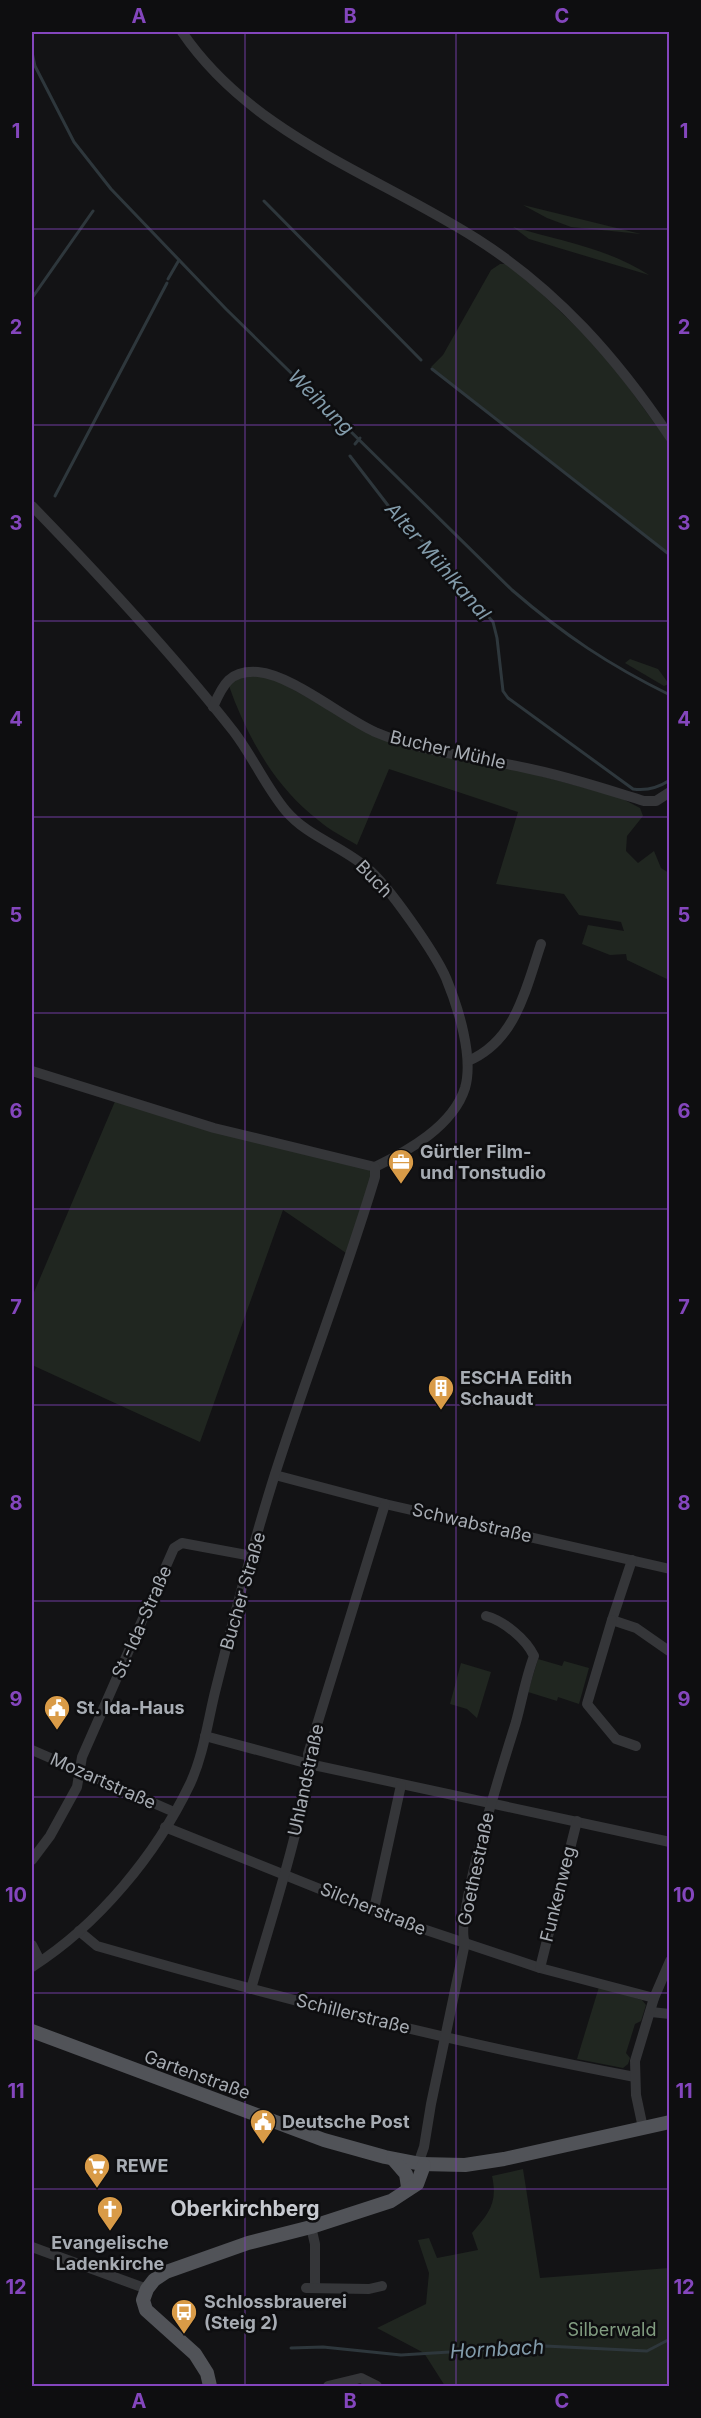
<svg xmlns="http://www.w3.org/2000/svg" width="701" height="2418" viewBox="0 0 701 2418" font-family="Inter,sans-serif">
<rect width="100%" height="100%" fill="#131315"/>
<g fill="#202620">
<polygon points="523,205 641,234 571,227 547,218"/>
<path d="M513,227C558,240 610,249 649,275L529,239Z"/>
<polygon points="500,264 506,264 530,282 605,355 669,443 669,553 431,367 443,355 491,270"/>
<polygon points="630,659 658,669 669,684 664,686 625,663"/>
<path d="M249,673L278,681L362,728L619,797L640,808L643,816L627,836L626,851L638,863L654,851L661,868L669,873V980L627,960L626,954L610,955L582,944L588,925L624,931L621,922L579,915L564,894L496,884L518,812L389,769L357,845C344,837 329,830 318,820C275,787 247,737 229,686L238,677Z"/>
<polygon points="116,1099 366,1166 372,1174 349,1255 283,1210 200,1442 32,1365 32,1297"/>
<polygon points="538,1659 562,1666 564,1661 589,1668 579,1704 558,1697 557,1701 528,1692"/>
<polygon points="461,1663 491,1672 477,1718 467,1709 450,1704"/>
<polygon points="599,1987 642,2000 646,2005 641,2021 635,2024 626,2053 630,2058 628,2064 623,2068 577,2059"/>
<path d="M523,2169L540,2278L669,2268V2386H445L424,2353L377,2328L426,2304L429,2273L418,2240L429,2238L437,2258L478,2250L472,2233C489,2213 498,2203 492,2176Z"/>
</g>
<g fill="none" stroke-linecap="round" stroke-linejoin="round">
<g stroke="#2e373c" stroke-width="3">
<path d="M32,52L35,66L74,142L111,189L226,309L512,590C564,635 609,665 670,695"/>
<polyline points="264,201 421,360"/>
<polyline points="168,279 179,260"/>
<polyline points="32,298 93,211"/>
<polyline points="432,369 670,555"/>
<polyline points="355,444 360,438"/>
<path d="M350,456L390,508L431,550L493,622L497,638L503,691L508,698L633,789C647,791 658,788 670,780"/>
<polyline points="55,496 167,283"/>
<polyline points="291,2348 323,2347 401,2355 545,2346 647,2351 670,2339"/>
</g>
<g stroke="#353639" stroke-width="10">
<path d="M182,32C253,136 375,174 477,239C557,290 617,358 670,437"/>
<path d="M32,506C102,578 172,653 234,732C253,757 266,787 286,811C308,837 342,846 367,868C388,885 435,953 446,978C458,1007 474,1057 465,1088C453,1126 408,1151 375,1167"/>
<path d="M213,707C223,684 230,670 258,672C292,675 342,717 375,732C422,752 476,757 526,768C566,776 605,789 644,801H656L670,792"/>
<path d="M468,1061C516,1041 526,988 541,944"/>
<polyline points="32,1071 214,1128 375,1167"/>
<polyline points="275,1475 385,1504 670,1569"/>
<polyline points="632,1560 612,1620 636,1628 669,1651"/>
<polyline points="612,1620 587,1704 616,1739 636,1746"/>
<polyline points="205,1736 309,1764 670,1842"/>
<polyline points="32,1750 174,1812"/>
<polyline points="165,1827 402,1922 540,1968 654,1998"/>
<polyline points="32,1860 50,1836 77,1787 82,1757 174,1548 182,1543 252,1556"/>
<polyline points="374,1909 401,1785"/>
<path d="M79,1931L97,1946C274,1997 454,2043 635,2077"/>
<polyline points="32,1945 40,1961"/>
<path d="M32,1967C98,1925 156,1855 190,1784C204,1754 208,1719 216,1688C234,1616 253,1544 275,1474C307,1374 345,1277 375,1177V1167"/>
<polyline points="540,1968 577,1821"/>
<path d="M251,1989C267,1932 286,1876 299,1818C304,1798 311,1776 308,1754L385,1504"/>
<polyline points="651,2012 670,2014"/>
<polyline points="643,2128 636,2095 635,2061 654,1998 670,1961"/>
<path d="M418,2164L424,2147L431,2104L465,1943C454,1917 505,1757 516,1722C522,1700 526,1677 534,1656C526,1639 504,1621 486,1616"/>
<polyline points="311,2227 315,2244 315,2288"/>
<polyline points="32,2247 147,2289"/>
<polyline points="306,2288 369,2289 382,2286"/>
<polyline points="328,2386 361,2378 377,2386"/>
</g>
<g stroke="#515358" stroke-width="14">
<polyline points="32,2031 324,2140 385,2157 421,2164 465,2165 504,2159 670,2122"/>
<polyline points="393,2159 406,2174 408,2187"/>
<polyline points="210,2386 207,2373 195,2354 146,2310 143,2300 147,2289 154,2280 166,2272 248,2243 311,2227 391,2201 417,2184 424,2165"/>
</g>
</g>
<path fill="none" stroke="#8446bd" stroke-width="1.5" stroke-opacity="0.55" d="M245,32V2386M456,32V2386M32,229H670M32,425H670M32,621H670M32,817H670M32,1013H670M32,1209H670M32,1405H670M32,1601H670M32,1797H670M32,1993H670M32,2189H670"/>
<defs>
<g id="office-pin" transform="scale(1.35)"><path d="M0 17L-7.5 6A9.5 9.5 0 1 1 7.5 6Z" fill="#d99b47" stroke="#0e0e10"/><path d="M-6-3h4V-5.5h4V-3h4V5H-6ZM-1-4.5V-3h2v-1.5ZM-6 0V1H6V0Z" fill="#fff"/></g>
<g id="building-pin" transform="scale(1.35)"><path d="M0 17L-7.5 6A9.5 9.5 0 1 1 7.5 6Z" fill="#d99b47" stroke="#0e0e10"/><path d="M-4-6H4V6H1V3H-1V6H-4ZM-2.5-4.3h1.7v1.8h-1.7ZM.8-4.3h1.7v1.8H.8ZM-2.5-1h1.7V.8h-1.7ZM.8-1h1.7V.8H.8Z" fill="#fff"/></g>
<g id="civic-pin" transform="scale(1.35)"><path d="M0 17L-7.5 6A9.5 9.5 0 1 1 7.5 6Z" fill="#d99b47" stroke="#0e0e10"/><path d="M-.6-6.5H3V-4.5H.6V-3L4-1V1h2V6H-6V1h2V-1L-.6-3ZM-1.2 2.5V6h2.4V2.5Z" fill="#fff"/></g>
<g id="supermarket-pin" transform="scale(1.35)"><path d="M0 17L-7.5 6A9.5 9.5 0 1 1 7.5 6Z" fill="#d99b47" stroke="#0e0e10"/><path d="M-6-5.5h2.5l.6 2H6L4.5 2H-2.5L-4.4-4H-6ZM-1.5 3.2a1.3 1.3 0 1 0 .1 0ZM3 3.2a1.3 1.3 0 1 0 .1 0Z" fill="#fff"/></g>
<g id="church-pin" transform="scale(1.35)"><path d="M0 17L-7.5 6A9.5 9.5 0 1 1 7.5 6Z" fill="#d99b47" stroke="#0e0e10"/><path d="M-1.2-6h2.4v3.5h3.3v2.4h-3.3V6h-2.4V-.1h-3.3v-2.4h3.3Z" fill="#fff"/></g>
<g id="bus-pin" transform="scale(1.35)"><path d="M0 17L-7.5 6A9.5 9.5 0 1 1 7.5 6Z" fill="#d99b47" stroke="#0e0e10"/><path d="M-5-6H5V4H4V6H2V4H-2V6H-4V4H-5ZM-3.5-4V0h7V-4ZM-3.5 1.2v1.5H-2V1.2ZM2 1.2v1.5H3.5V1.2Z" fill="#fff"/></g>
</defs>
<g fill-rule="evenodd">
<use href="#office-pin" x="401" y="1162"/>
<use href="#building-pin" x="441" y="1388"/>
<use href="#civic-pin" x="57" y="1708"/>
<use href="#civic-pin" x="263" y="2122"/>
<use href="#supermarket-pin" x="97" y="2166"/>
<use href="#church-pin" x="110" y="2209"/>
<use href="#bus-pin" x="184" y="2312"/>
</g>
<g text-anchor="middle" stroke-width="5" stroke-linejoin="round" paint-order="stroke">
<g font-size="18" fill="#a7acb3" stroke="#0e0e10">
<text transform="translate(448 750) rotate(13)" y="6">Bucher Mühle</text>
<text transform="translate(374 879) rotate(46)" y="6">Buch</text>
<text transform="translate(472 1523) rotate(13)" y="6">Schwabstraße</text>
<text transform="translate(243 1591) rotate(-74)" y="6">Bucher Straße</text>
<text transform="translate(142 1622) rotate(-66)" y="6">St.-Ida-Straße</text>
<text transform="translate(306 1780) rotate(-78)" y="6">Uhlandstraße</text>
<text transform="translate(103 1781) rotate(24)" y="6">Mozartstraße</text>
<text transform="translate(476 1869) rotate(-78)" y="6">Goethestraße</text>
<text transform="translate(558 1894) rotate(-76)" y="6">Funkenweg</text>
<text transform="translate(373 1909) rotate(22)" y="6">Silcherstraße</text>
<text transform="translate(353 2014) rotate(14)" y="6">Schillerstraße</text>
<text transform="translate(197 2075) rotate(20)" y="6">Gartenstraße</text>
</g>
<g font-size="18" font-weight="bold" fill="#a7acb3" stroke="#0e0e10" text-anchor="start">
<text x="420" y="1158">Gürtler Film-<tspan x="420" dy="21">und Tonstudio</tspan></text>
<text x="460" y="1384">ESCHA Edith<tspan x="460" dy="21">Schaudt</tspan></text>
<text x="76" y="1714">St. Ida-Haus</text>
<text x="282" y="2128">Deutsche Post</text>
<text x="116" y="2172">REWE</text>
<text x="110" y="2249" text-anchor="middle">Evangelische<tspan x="110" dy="21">Ladenkirche</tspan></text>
<text x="204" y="2308">Schlossbrauerei<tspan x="204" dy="21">(Steig 2)</tspan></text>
</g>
<g font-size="18" fill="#819c80" stroke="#0e0e10">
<text x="612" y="2336">Silberwald</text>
</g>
<g font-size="20" font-style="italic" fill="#829baa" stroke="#0e0e10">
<text transform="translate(321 402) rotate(45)" y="7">Weihung</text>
<text transform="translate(438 561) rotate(49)" y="7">Alter Mühlkanal</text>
<text transform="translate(497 2349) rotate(-3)" y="7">Hornbach</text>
</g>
<g font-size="21" font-weight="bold" fill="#c7cad0" stroke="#0e0e10">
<text x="245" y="2216">Oberkirchberg</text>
</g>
</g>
<rect width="701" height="2418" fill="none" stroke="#0e0e10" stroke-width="66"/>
<rect x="33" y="33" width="635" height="2352" fill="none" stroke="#8446bd" stroke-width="2"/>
<g font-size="20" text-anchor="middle" font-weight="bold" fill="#8446bd">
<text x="139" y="23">A</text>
<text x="350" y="23">B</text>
<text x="562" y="23">C</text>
<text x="16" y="138">1</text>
<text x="684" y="138">1</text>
<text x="16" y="334">2</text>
<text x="684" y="334">2</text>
<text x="16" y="530">3</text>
<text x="684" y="530">3</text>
<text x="16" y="726">4</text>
<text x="684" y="726">4</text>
<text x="16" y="922">5</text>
<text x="684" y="922">5</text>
<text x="16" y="1118">6</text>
<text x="684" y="1118">6</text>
<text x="16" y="1314">7</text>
<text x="684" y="1314">7</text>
<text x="16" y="1510">8</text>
<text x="684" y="1510">8</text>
<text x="16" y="1706">9</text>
<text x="684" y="1706">9</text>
<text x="16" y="1902">10</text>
<text x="684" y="1902">10</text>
<text x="16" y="2098">11</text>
<text x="684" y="2098">11</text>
<text x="16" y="2294">12</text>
<text x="684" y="2294">12</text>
<text x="139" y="2408">A</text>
<text x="350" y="2408">B</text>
<text x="562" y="2408">C</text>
</g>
</svg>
